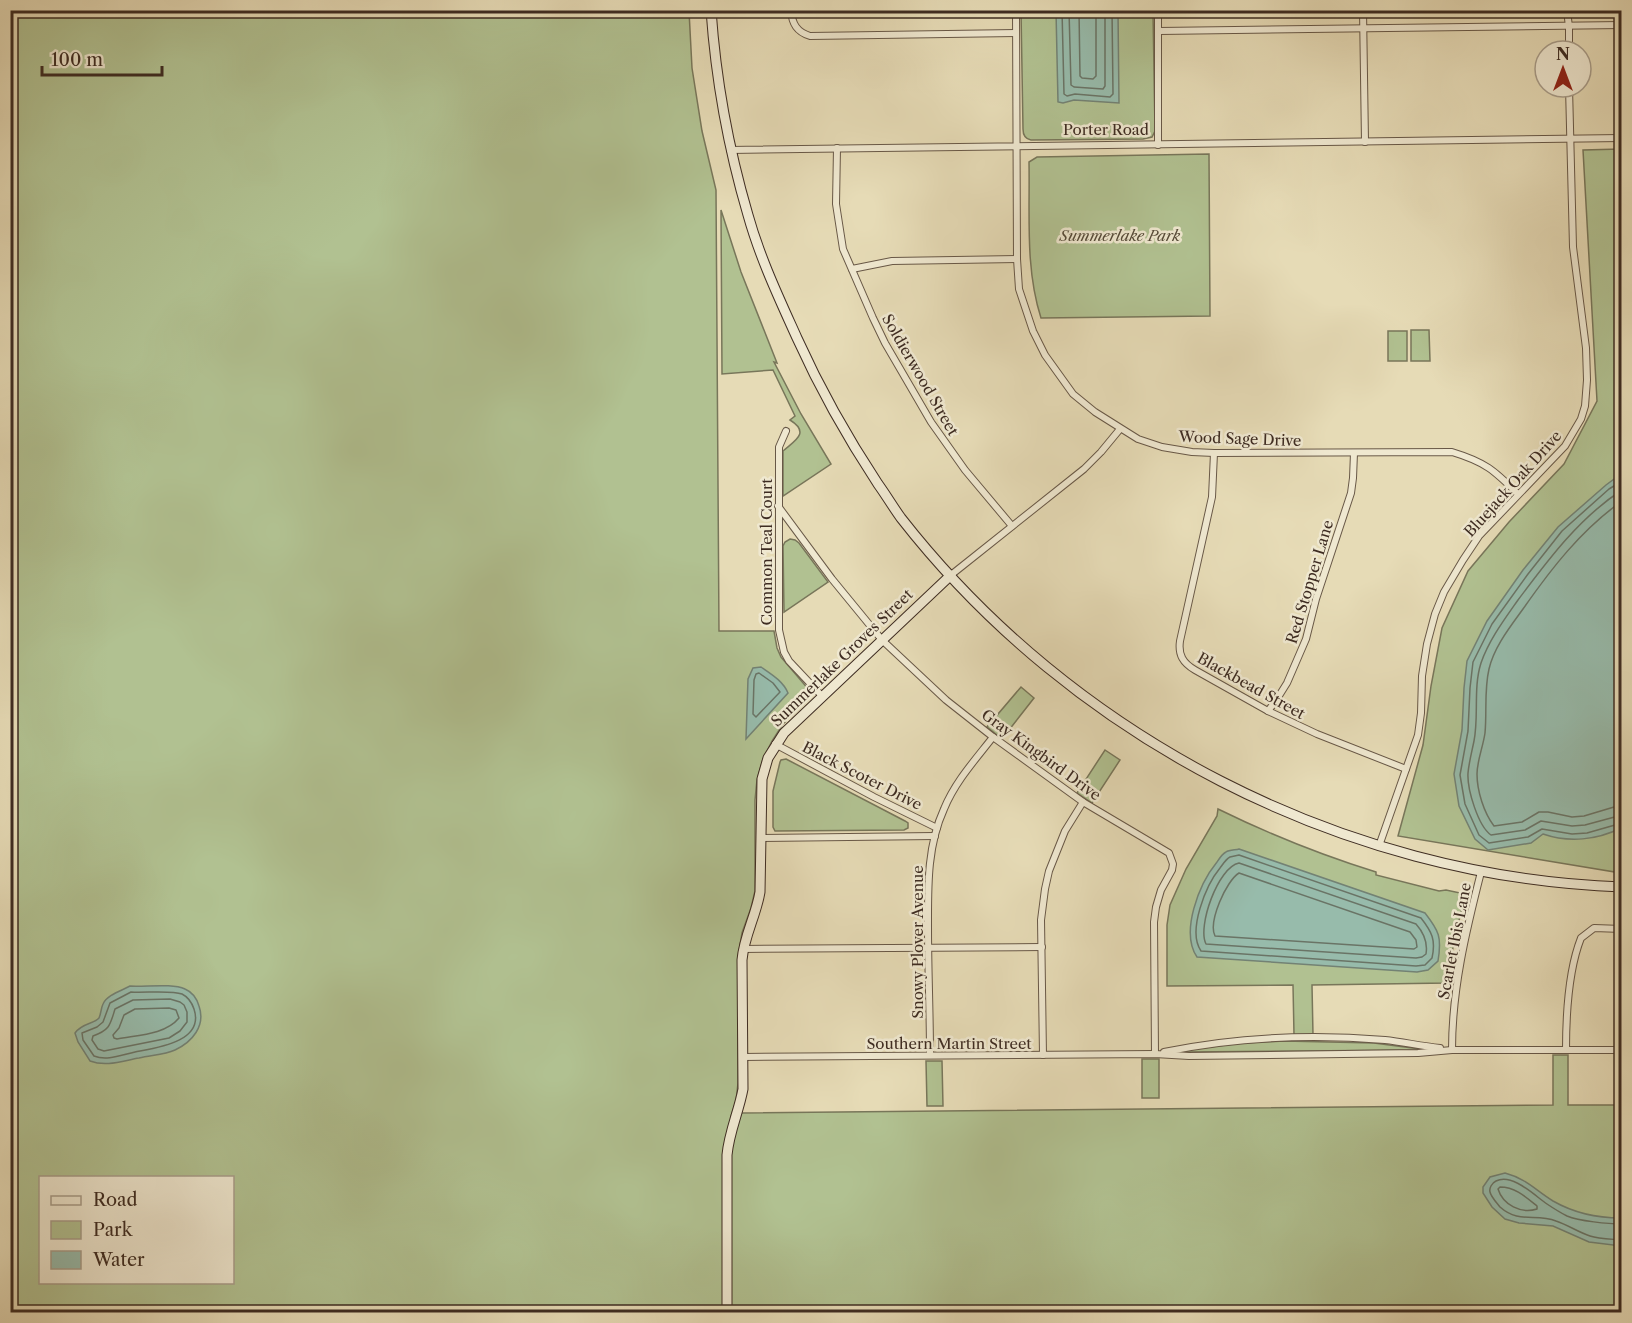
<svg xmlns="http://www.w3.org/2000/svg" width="1632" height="1323" viewBox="0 0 1632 1323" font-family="'Libre Caslon Text',serif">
<rect width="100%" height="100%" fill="#e6dbb6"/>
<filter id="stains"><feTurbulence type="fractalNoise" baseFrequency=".00333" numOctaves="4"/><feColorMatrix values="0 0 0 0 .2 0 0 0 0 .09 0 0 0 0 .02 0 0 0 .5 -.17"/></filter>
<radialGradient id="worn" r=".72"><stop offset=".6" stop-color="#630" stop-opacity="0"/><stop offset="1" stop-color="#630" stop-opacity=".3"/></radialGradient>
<g fill="#b1c191" stroke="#78765a" stroke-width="1.5" fill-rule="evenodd">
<path d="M10,11H689L692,68L702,131L716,190L719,631H774L777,648L781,657L810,691L809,699L783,724L772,741L763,759L757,780L755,800V891L751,908L742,933L738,957V1083L736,1101L731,1116L741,1113L1553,1105V1055H1568V1105H1621V1312H11ZM40,1178H232V1282H40Z"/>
<path d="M1021,11H1153L1155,131L1152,137L1143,139L1031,140C1025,139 1023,134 1023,129Z"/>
<polygon points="1621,149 1621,873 1398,836 1423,745 1431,686 1442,628 1468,571 1509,522 1564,464 1597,401 1583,150"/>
<path d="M1209,154L1210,316L1041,318C1025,268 1030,214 1029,162L1037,157Z"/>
<path d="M721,210L741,272L777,363L774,362L801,414L831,464L783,496V451C794,441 811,433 790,420L795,416L773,370L722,374Z"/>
<polygon points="1411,330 1429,330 1430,361 1411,361"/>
<rect x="1388" y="331" width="19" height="30"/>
<polygon points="790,539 795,540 799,543 828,582 784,612 783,546 785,542"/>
<polygon points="1021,687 1034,698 1002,739 987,727"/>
<polygon points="1105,750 1120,760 1092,803 1077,793"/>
<polygon points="786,759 905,821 908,823 908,828 904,830 775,831 773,827 773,791 780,762 781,760"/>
<path d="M1218,809C1269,834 1321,855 1376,872V875L1439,891L1446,890L1465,894L1452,952L1447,983L1312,985L1313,1035H1294L1293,985L1167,986V925L1170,905L1186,869L1217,816Z"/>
<polygon points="1284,1041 1374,1043 1420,1049 1417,1050 1187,1052 1187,1050 1241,1043"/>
<rect x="1142" y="1059" width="17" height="39"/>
<polygon points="926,1061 942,1061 943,1106 927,1106"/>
</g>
<g fill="#97bbab" stroke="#738274" stroke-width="1.5">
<polygon points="1056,11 1118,11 1119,103 1074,100 1063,103 1058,102"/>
<path d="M1621,474V828C1597,840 1569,843 1543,834L1531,843L1488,850L1475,839L1459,806L1454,774L1462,730L1464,688L1467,661L1487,621L1523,570L1558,527L1606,485Z"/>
<path d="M761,667C771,674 783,681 788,693L746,739L748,679L753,668Z"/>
<path d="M1239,849L1425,913C1439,931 1442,937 1438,961L1428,970L1417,972L1197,957C1180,932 1199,884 1217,862C1219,859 1222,854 1226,852C1229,850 1236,850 1239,849Z"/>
<path d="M130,986C146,987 172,983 185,989C192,992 197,999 199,1006C206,1026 192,1042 175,1050C164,1055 151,1055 139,1058C122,1061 106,1067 90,1061L78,1042L75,1033C82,1023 94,1024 99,1018C101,1014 101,1008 103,1004C107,995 121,991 130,986Z"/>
<path d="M1505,1173C1527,1179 1535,1190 1553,1201C1574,1213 1598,1218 1621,1218V1246L1589,1242L1553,1226L1519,1223L1505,1219L1492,1207L1483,1193V1187L1490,1177Z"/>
</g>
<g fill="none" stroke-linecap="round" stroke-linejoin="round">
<g stroke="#6a7466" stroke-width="1.5">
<polyline points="1062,10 1064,94 1067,96 1075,94 1110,97 1113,94 1112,10"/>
<polyline points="1069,10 1071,85 1074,87 1103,89 1105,86 1105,10"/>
<polyline points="1079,10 1080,76 1082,78 1093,79 1096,76 1096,10"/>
<polyline points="1622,481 1609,489 1562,531 1528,574 1492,624 1473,662 1470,688 1468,731 1460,775 1465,804 1479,835 1489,843 1528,837 1542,829 1572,834 1587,833 1622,823"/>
<path d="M1622,490C1579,518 1548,560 1518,600C1504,620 1489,640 1481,663C1473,688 1479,716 1474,741C1472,751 1469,762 1468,773C1467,789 1478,826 1491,835L1525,830L1541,821L1572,826L1585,825L1622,815"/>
<path d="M1622,501C1581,530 1551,569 1523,609C1510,627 1494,647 1489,669C1484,690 1487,712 1485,733C1483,747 1477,761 1477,774C1477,791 1484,813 1494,826L1522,822L1539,812H1548L1572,817L1584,816L1614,807L1622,806"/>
<polygon points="759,673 773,683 780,692 756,717 753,714 754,680 756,674"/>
<path d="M1239,855L1421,918C1432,932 1436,940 1432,958L1425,965L1416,966L1201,951C1187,931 1206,885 1220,868C1223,864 1226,859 1230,857C1230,857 1239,855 1239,855Z"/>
<path d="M1239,863L1416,924C1424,933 1428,942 1426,954L1422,957L1416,958L1206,944C1197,927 1218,867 1239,863Z"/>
<path d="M1239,873L1410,932L1416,940L1417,947L1414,949L1215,936C1208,922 1226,881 1239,873Z"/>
<path d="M131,992C144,993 172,990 182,994C188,997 192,1003 194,1009C205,1042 156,1048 135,1052C121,1055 107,1061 94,1056L83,1040L82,1033L97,1027L103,1022L110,1003Z"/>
<path d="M170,999L180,1002L184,1005L187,1012V1022L180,1031L169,1038L104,1051L98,1049L92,1040L93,1036C110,1030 110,1025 115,1009L133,1000Z"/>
<path d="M169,1008L176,1010L179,1018C165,1035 137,1035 117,1039L114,1038L113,1035L119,1028L124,1015L135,1009Z"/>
<path d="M1500,1187C1515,1187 1526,1197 1537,1206V1209C1521,1214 1503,1205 1498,1189Z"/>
<path d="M1622,1224C1608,1224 1579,1221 1567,1216C1561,1213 1553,1208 1547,1204C1535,1196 1513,1173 1496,1181C1492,1183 1489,1188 1490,1192C1491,1197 1497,1203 1500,1207C1519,1224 1536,1213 1556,1221C1568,1225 1578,1232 1590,1236C1599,1239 1611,1239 1622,1240"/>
</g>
<g stroke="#685847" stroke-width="8">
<g id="street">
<path d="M791,10C792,24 797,32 810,36L1016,33"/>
<path d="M1016,10L1017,259L1019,289L1033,331L1045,355L1073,394L1095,412L1138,439L1162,447L1192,452L1214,453L1452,452C1485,462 1494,470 1518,494"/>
<polyline points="1363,10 1365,142"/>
<polyline points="1567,10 1569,27 1569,51"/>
<polyline points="1159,31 1622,25"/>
<polyline points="1158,145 1158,10"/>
<polyline points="837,148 836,204 843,249 873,318 885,343 931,422 965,470 1012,526"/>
<polyline points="730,150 1622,138"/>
<polyline points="852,269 892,261 1017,259"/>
<polyline points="786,431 779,447 779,630 784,652 789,661 822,696"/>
<path d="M1214,453L1212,497L1180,641C1178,655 1183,663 1195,670L1268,711L1317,734L1406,769"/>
<polyline points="778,506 832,579 882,640 946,700 993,737 1083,802 1169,853 1173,864 1172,870 1161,890 1156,907 1154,922 1155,1054"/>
<polyline points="951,575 1084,469 1101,452 1120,429"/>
<polyline points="1268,711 1277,699 1287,683 1306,639 1316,599 1351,493 1353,478 1354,453"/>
<polyline points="775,744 874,797 937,828"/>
<polyline points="761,838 935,836"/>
<polyline points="1379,846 1418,735 1421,713 1422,676 1427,644 1435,614 1444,592 1463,560 1479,536 1565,446 1581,419 1585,406 1587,380 1586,348 1573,247 1569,87"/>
<polyline points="743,949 1042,947"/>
<path d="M1452,1050C1452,989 1466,931 1481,872"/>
<path d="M1566,1050C1566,1015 1568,971 1581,938L1594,928L1622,929"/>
<path d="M1164,1052C1236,1037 1311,1034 1385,1040C1403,1042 1421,1046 1440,1048"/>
<path d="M930,1055C930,1013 928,970 928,927C928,887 927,846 944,809C955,782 975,760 993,737"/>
<polyline points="1043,1055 1041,920 1045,889 1049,871 1065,831 1083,802"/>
<polyline points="743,1057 1155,1054 1189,1056 1418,1053 1452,1050 1622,1050"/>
</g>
</g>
<g stroke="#3e2c22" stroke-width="11">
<g id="secondary">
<path d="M711,10C716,82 728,147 748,215C760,258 779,298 797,338C820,389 847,437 878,484C886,495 893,507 901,518C1073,738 1342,877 1622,887"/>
<path d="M727,1312V1155C729,1132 739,1111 743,1089L742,960C744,936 756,916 760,892L762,779L768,758L784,733L951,575"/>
</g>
</g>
<use href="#street" stroke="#efe8d0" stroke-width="6"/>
<use href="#secondary" stroke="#efe8d0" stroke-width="9"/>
</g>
<g text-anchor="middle" stroke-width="5" stroke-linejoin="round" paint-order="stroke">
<g font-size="15" fill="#3e2c22" stroke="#efe8d0">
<text x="1106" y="135">Porter Road</text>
<text transform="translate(920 375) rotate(60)" y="5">Soldierwood Street</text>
<text transform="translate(1240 439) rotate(2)" y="5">Wood Sage Drive</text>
<text transform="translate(1513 484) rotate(-48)" y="5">Bluejack Oak Drive</text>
<text transform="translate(767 552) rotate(-90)" y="5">Common Teal Court</text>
<text transform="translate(1310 582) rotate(-73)" y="5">Red Stopper Lane</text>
<text transform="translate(842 658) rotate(-44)" y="5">Summerlake Groves Street</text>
<text transform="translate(1251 686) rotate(29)" y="5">Blackbead Street</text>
<text transform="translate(1041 755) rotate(36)" y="5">Gray Kingbird Drive</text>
<text transform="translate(862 776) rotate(27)" y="5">Black Scoter Drive</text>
<text transform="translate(1455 941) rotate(-79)" y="5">Scarlet Ibis Lane</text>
<text transform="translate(918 942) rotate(-90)" y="5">Snowy Plover Avenue</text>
<text x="949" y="1049">Southern Martin Street</text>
</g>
<g font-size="15" font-style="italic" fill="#554a38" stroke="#efe8d0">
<text x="1120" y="241">Summerlake Park</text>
</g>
</g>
<rect width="1632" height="1323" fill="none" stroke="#e6dbb6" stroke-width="36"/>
<rect x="12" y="12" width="1608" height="1299" fill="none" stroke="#3e2c22" stroke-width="3"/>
<rect x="18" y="18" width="1596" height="1287" fill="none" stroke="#3e2c22" stroke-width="1.5"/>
<rect x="39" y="1176" width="195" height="108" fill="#efe8d0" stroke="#a89d8a" stroke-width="1.5"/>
<rect x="51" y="1196" width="30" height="9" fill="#efe8d0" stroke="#a89d8a" stroke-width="1.5"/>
<text x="93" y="1206" font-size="18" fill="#3e2c22">Road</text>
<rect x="51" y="1221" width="30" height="18" fill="#b1c191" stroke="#a89d8a" stroke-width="1.5"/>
<text x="93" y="1236" font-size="18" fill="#3e2c22">Park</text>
<rect x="51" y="1251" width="30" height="18" fill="#97bbab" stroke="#a89d8a" stroke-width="1.5"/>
<text x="93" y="1266" font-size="18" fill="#3e2c22">Water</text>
<g transform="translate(1563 69)"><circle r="28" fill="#efe8d0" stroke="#a89d8a" stroke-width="1.5"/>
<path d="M0-4.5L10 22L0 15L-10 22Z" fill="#8f2418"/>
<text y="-9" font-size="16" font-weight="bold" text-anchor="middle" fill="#3e2c22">N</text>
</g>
<path d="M42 66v9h120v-9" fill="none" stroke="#3e2c22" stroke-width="3"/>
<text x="51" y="66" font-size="18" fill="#3e2c22" stroke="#efe8d0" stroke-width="4.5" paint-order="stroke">100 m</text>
<rect width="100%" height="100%" filter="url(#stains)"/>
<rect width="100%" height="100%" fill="url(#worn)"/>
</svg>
